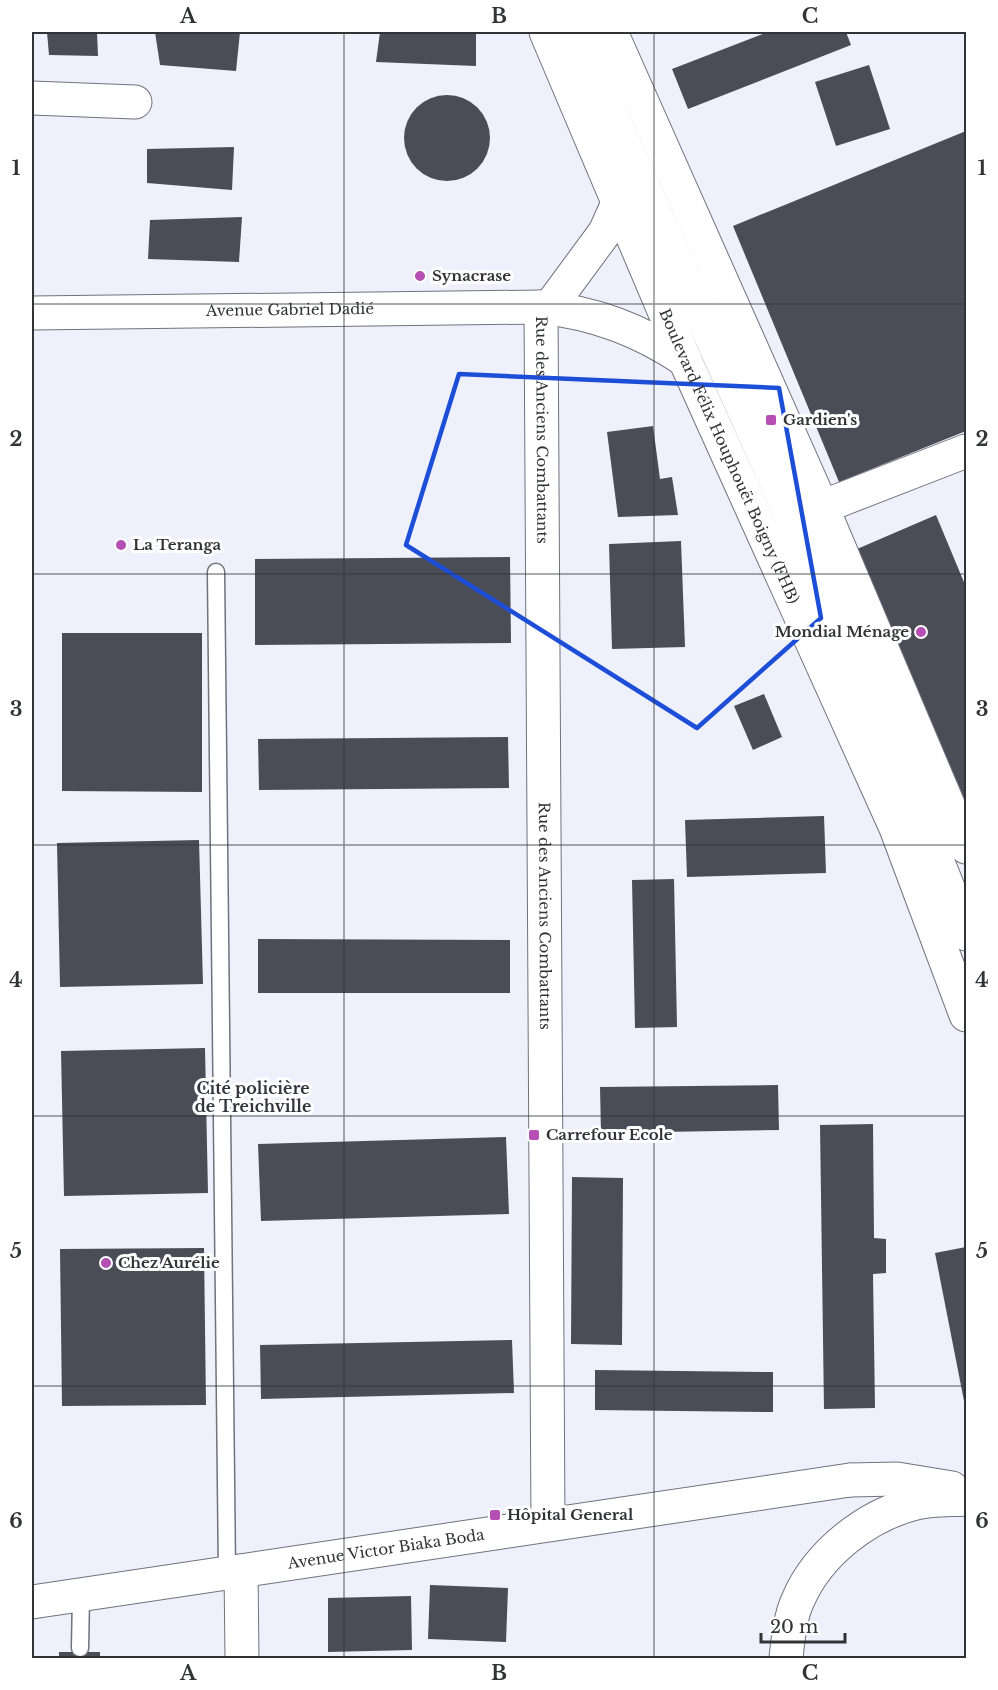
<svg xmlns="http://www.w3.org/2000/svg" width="998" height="1690" viewBox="0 0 998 1690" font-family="'Libre Baskerville',serif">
<rect width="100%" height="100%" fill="#eef1fc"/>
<g fill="#4a4d56">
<polygon points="47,32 97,32 98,56 49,55"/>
<polygon points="155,32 240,32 236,71 160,65"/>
<polygon points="380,32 476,32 476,66 376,62"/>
<polygon points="768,32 846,32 851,45 688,109 672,69"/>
<polygon points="869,65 890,129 836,146 815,82"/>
<circle cx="447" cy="138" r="43"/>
<polygon points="966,131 966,431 839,482 733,226"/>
<polygon points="234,147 232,190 147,183 147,149"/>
<polygon points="242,217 239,262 148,259 150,220"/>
<polygon points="653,426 660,479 672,477 678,515 618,517 607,432"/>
<polygon points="936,515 966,587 966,803 857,549"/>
<polygon points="681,541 685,647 612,649 609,544"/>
<polygon points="510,557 511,643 255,645 255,559"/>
<polygon points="62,633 202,633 202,792 62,791"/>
<polygon points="764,694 782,737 753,750 734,706"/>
<polygon points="508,737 509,788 259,790 258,739"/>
<polygon points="824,816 826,873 687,877 685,820"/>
<polygon points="199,840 203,984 60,987 57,843"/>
<polygon points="674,879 677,1027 635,1028 632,880"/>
<polygon points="258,939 510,940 510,993 258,993"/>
<polygon points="205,1048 208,1193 64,1196 61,1051"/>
<polygon points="778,1085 779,1130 601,1133 600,1087"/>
<polygon points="873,1124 874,1238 886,1239 886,1273 873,1274 875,1408 824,1409 820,1125"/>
<polygon points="506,1137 509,1214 261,1221 258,1144"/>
<polygon points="572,1177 623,1178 622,1345 571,1344"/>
<polygon points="966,1247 966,1405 965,1406 935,1253"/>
<polygon points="204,1248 206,1405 62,1406 60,1249"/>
<polygon points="512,1340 514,1393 261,1399 260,1345"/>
<polygon points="595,1370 773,1372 773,1412 595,1410"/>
<polygon points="430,1585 508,1588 506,1642 428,1639"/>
<polygon points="411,1596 412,1650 328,1652 328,1598"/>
<rect x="59" y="1652" width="41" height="6"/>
</g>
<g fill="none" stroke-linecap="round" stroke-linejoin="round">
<g stroke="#70727c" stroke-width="19">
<g id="service">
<polyline points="216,572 227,1573"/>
<polyline points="80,1648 81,1596"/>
</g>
</g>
<g stroke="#70727c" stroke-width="35">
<g id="minor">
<polyline points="611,32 822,507 966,847"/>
<polyline points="32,98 135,102"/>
<path id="s1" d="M541,307L548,1524"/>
<polyline points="822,507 966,451"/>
<polyline points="241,1571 242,1658"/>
<path id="s2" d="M32,1602L850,1480"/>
</g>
</g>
<g stroke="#70727c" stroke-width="35">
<g id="tertiary">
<polyline points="549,308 605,232 618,203"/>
<path id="s3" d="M32,313L541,307C595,313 640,330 685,360"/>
</g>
</g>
<g stroke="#70727c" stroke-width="35">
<g id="primary">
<path id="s4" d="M546,32L685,360L896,828L966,1015"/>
<path d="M576,32C705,332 849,628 966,934"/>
<polyline points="850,1480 897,1479 952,1488"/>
<path d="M786,1658C788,1639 790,1617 798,1600C818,1553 867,1515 916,1503C932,1499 950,1500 966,1499"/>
</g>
</g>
<use href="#service" stroke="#fff" stroke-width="16"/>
<use href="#minor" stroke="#fff" stroke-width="33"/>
<use href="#tertiary" stroke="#fff" stroke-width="33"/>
<use href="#primary" stroke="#fff" stroke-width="33"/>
</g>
<path fill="none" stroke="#1d4ed8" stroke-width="4.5" stroke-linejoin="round" d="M459,374L779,388L821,618L697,728L406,545Z"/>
<path fill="none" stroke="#323337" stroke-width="1.5" stroke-opacity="0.55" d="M344,32V1658M654,32V1658M32,304H966M32,574H966M32,845H966M32,1116H966M32,1386H966"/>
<g fill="#b64fb4" stroke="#fff" stroke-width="2">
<circle cx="420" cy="276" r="6"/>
<rect x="765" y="414" width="12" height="12" rx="3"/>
<circle cx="121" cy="545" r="6"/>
<circle cx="921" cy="632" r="6"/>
<rect x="528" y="1129" width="12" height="12" rx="3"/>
<circle cx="106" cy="1263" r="6"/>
<rect x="489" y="1509" width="12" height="12" rx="3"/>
</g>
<g text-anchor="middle" stroke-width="6" stroke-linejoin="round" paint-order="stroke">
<g font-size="15" font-weight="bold" fill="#323337" stroke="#fff" text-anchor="start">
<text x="432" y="281">Synacrase</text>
<text x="783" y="425">Gardien's</text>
<text x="133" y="550">La Teranga</text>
<text x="909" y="637" text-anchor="end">Mondial Ménage</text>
<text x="546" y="1140">Carrefour Ecole</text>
<text x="118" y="1268">Chez Aurélie</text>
<text x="507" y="1520">Hôpital General</text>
</g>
<g font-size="15" fill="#323337" stroke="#fff">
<text dy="5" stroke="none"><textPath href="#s3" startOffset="258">Avenue Gabriel Dadié</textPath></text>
<text dy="5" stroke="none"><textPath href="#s1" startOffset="123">Rue des Anciens Combattants</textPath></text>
<text dy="5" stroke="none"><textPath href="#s4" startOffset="462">Boulevard Félix Houphouët Boigny (FHB)</textPath></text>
<text dy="5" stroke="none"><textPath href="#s1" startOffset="609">Rue des Anciens Combattants</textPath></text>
<text dy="5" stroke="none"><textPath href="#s2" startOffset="358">Avenue Victor Biaka Boda</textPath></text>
</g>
<g font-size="16" font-weight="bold" fill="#33353e" stroke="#fff">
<text x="253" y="1094">Cité policière<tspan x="253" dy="18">de Treichville</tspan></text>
</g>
</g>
<rect width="998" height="1690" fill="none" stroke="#ffffff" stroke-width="66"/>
<path d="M761 1633v9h84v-9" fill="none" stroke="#323337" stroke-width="3"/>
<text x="770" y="1633" font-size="18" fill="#323337" stroke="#ffffff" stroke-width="4.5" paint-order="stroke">20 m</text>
<rect x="33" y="33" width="932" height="1624" fill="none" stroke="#323337" stroke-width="2"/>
<g font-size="20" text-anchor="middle" font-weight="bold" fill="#323337">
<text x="188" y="23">A</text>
<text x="499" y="23">B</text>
<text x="810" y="23">C</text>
<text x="16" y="175">1</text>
<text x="982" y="175">1</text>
<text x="16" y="446">2</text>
<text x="982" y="446">2</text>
<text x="16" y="716">3</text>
<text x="982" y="716">3</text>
<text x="16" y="987">4</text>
<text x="982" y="987">4</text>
<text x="16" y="1258">5</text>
<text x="982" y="1258">5</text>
<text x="16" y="1528">6</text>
<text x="982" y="1528">6</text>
<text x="188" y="1680">A</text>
<text x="499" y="1680">B</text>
<text x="810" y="1680">C</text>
</g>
</svg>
